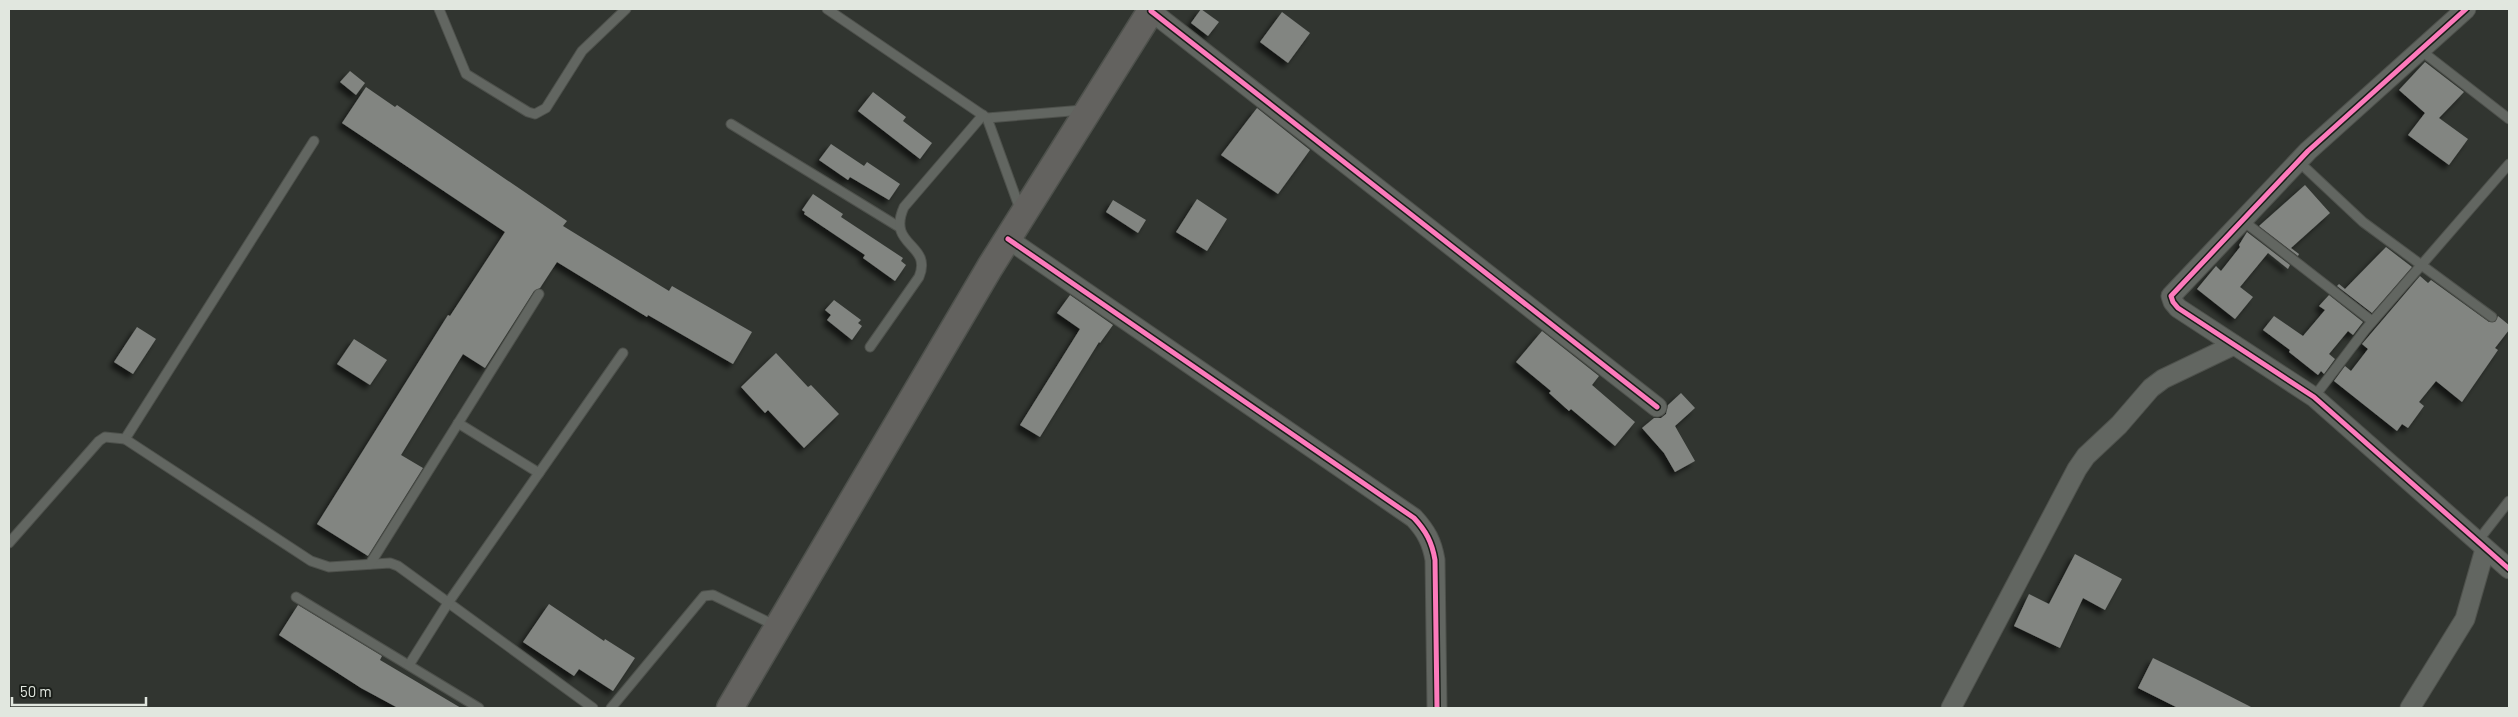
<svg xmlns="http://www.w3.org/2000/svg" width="2518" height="717" viewBox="0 0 2518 717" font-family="Barlow,sans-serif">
<defs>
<filter id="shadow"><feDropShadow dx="-4.5" dy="4.5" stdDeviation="2.5" flood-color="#0009"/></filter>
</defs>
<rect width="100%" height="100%" fill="#313530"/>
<g fill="#828581" filter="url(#shadow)">
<polygon points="1201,9 1219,22 1208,36 1191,23"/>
<polygon points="1282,12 1310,33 1288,63 1260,42"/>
<polygon points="2425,62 2464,92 2439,118 2468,139 2449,165 2408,135 2425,113 2399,90"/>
<polygon points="350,71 365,83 356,95 340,82"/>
<polygon points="366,87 395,107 397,105 567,221 563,226 669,291 672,286 752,332 733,364 648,315 647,317 557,262 540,288 534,291 485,368 463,354 401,455 423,468 368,556 317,524 448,315 450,316 505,232 342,123"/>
<polygon points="873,92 906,117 903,121 932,143 920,159 858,111"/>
<polygon points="1257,108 1310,150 1278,194 1221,155"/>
<polygon points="831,144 864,166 867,162 900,184 889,200 850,177 848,180 819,160"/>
<polygon points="2305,185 2330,213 2291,248 2299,254 2298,256 2259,226"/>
<polygon points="813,194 843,214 841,217 903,258 901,261 906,265 895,281 863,258 865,255 804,214 805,212 802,210"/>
<polygon points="1197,199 1227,219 1207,251 1176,232"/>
<polygon points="1113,200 1146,220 1138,233 1106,212"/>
<polygon points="2247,232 2290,265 2288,269 2268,253 2240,287 2253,297 2235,319 2197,289 2216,266 2221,271 2240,247 2239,245"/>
<polygon points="2386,247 2412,267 2372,313 2337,286 2339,284 2345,289"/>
<polygon points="2420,276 2428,283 2431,280 2489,322 2495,322 2498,316 2509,325 2509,330 2495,348 2498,350 2462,402 2436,381 2419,402 2424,406 2408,428 2402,424 2397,431 2334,381 2345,366 2351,371 2368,349 2362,344"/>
<polygon points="1070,295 1113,325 1100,343 1099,342 1040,437 1020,425 1080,329 1057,313"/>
<polygon points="2329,295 2363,322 2353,335 2348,331 2329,354 2335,359 2324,374 2321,371 2318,375 2289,352 2290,350 2263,330 2274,316 2303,336 2325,310 2319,306"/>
<polygon points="834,300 861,320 858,323 862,326 852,340 827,320 831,315 825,310"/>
<polygon points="137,327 156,339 133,374 114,362"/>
<polygon points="1542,331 1599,376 1592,385 1635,422 1615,446 1571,409 1569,411 1549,393 1551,391 1516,362"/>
<polygon points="354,339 387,360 370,385 337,364"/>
<polygon points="776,353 808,387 811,385 839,414 804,448 768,410 765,413 741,387"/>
<polygon points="1681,393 1695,408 1675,426 1695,461 1675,472 1664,453 1642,428 1654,418 1661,418 1666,414 1668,405"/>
<polygon points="2075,554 2122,579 2105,610 2083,598 2060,648 2014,626 2029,594 2049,604"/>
<polygon points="549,604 604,641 605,639 635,658 613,691 579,669 574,676 523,642"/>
<polygon points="298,605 382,656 380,660 461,708 398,708 361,688 279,635"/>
<polygon points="2153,658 2196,679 2253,708 2178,708 2138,688"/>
</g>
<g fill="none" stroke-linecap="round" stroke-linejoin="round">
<g stroke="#4e514c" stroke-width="11">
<g id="service">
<polyline points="439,9 466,74 528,112 535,114 546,108 582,51 626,9"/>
<polyline points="827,9 987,118 1083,110"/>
<polyline points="2419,49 2509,119"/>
<polyline points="987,118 1020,209"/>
<polyline points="731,124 899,227"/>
<polyline points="2298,161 2363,222 2492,317"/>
<polyline points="2242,220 2372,321"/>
<path d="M870,347L919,277C933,243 886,247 904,207L983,115"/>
<polyline points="2314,397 2365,330 2509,164"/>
<polyline points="458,423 539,473"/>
<polyline points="125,439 314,141"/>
<polyline points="2477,542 2509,501"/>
<polyline points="9,543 99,441 105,437 125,439 311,561 329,567 390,563 398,566 593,708"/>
<polyline points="370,564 539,294"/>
<polyline points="296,597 479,708"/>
<polyline points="409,665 448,603 623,353"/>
<polyline points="611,708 704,596 713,595 776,626"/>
</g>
</g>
<g stroke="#4e514c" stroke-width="21">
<g id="minor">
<polyline points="2466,9 2308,151 2171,296 2173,302 2178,308 2314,397 2509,569"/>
<polyline points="1151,11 1657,407"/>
<path d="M1008,239L1414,518C1426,531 1432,542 1435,560L1437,708"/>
<polyline points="1951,708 2077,469 2086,456 2119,425 2151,388 2163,379 2234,345"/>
<polyline points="2410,708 2465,619 2485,549"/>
</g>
</g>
<g stroke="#4e514c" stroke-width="29">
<polyline id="secondary" points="730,708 990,267 1152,9"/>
</g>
<use href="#service" stroke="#626661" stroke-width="9"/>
<use href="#minor" stroke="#626661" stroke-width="19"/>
<use href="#secondary" stroke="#63625f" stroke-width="26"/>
<g stroke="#1a1e19" stroke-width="8">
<g id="cycleway">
<polyline points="2466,9 2308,151 2171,296 2173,302 2178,308 2314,397 2509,569"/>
<polyline points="1151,11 1657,407"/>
<path d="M1008,239L1414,518C1426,531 1432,542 1435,560L1437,708"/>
</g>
</g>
<use href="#cycleway" stroke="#fd7abc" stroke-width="5"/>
</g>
<rect width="2518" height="717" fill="none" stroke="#e1e7df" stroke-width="20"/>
<path d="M12 697v8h134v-8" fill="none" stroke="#e1e7df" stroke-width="2.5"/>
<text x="20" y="697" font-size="15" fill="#e1e7df" stroke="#1a1e19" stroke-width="4" paint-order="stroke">50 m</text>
</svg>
